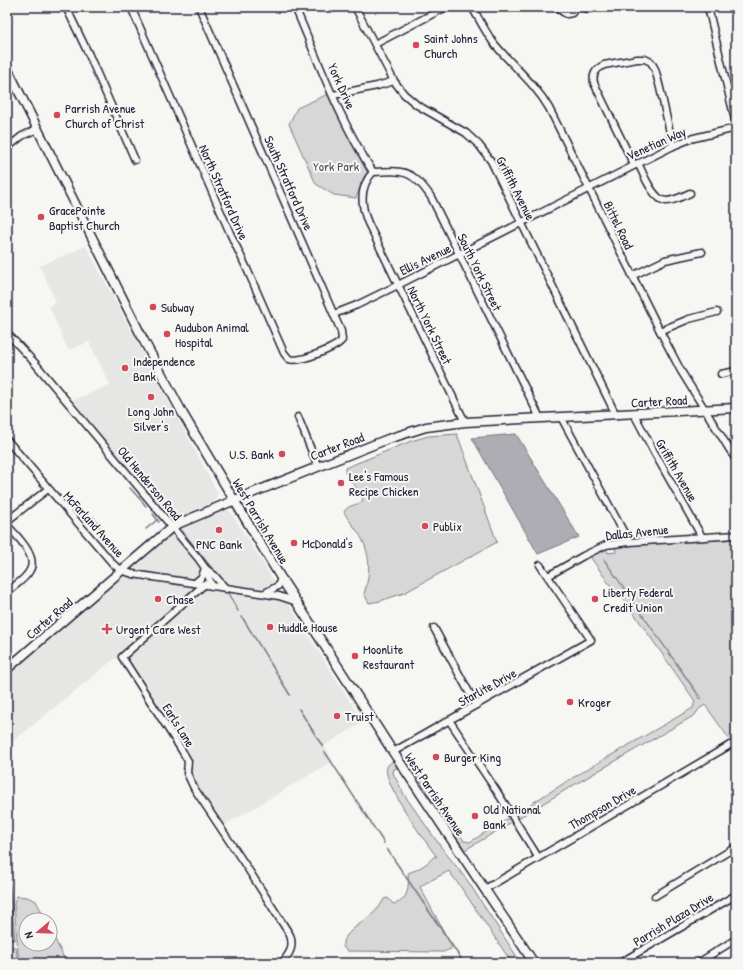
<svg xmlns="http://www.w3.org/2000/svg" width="743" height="970" viewBox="0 0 743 970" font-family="'Patrick Hand',sans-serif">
<rect width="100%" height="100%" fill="#f6f6f2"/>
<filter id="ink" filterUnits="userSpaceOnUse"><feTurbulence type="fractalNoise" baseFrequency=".025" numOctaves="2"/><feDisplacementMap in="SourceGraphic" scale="8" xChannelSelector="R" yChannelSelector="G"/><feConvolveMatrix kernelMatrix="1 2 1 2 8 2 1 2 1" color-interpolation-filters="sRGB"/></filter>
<g filter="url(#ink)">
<g fill="#e6e6e4">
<polygon points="86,246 217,492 217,495 216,499 212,502 171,521 73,400 110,385 89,342 68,350 49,306 56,302 40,266"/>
<polygon points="221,510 225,510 230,511 363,722 324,746 333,761 223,826 118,656 7,746 7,673 169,534 181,526"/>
</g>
<g fill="#d7d7d7" stroke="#7c7c89" fill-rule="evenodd">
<polygon points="328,94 368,174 362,182 356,198 334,195 316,184 289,124 297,108"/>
<path d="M457,434L497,542L404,593L380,601L369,603L364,594C371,572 371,552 358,532C353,525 348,520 344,512C348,504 358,506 363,500L361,495L345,472V468L411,441L428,436Z"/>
<path d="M736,537V748L705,705L699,709L695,715L574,785L465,850L437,808L410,764L394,769L393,773L405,796L441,847L467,880L521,963H512L460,886L449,871L424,884L420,887L451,945V949L443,952L347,951L343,947V941C354,922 374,920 384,899L388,898L393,904C409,902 409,885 408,873L416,870L426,864L435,856L437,857C427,844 381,781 387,767C389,760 404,758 411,755L464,841L470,842L582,772L693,708L695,701L628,605L610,585L589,555L606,548L608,553L616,552L615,546ZM604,559V560L701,698L699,699L697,694Z"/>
<polygon points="17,896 27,897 36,901 46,920 26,920 26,944 50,944 50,929 66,962 65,963 34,963 31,958 30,963 19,963 14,904 15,899"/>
<polygon points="7,947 16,947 18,963 7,963"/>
</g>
<g fill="#adadb3" stroke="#757583">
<polygon points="516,434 579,537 538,554 472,438"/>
<polygon points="7,857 15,940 7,940"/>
</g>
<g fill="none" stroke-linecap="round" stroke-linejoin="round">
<g stroke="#757583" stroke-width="1.5">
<polyline points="130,488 146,506"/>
<polyline points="153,514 159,522"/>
<polyline points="93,517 107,539"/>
<polyline points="146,529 157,520"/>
<polyline points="182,531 214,571"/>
<polyline points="113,546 118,552"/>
<polyline points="228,593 238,611"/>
<polyline points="242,617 290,695"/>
<polyline points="299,709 323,747"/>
<polyline points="325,752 384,843"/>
<polyline points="387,849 464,963"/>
</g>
<g stroke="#22223b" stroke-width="9">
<g id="minor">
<polyline points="66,7 89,55 135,160"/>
<path d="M131,7L230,233L247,269L284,353L289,359C299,363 336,348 342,340L341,331L199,7"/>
<path d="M295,7C319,63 340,121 373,172"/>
<polyline points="355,7 394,81 404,94 417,105 466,133 479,145 491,161 616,415"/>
<path d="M472,7C479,19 485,31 493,42C511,65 534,82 549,108L660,331L681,371L736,460"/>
<polyline points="558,7 563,12 567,14 572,13 575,7"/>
<polyline points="580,7 589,9 597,7"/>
<polyline points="708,7 736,124"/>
<polyline points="375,44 446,7"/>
<polyline points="333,95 377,86 394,81"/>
<polyline points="7,148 22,136 37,129"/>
<path d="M638,163C643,173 653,200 666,201C674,201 683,196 690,193"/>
<path d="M634,165L594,83C592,74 596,69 604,65L637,59H645L651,62L655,69L660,88L673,146"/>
<path d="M373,172C404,170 413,170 431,197L540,418"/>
<path d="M373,172C359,187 361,206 368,223L465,422"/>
<polyline points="632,276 665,260 702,252"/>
<polyline points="334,314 357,305 398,285 673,146 690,139 736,128"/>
<polyline points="660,331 689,319 717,312"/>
<polyline points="7,333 34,362 198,558 205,568 212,586"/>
<polyline points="721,374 736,371"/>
<polyline points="634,414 654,452 702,537"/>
<polyline points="298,417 318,467"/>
<polyline points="561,417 629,542"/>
<polyline points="7,440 114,565 123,571 133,574 279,596 297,602"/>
<polyline points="7,521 48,489"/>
<path d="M7,525C16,535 38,556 30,570C26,579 14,586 7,592"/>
<polyline points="548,576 583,556 606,545 629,542 736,535"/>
<polyline points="196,582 202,577 205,568 214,575 226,589"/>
<path d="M205,584L122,657L181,749L188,761L187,773L194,788L248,869L290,935C294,947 290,953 282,963"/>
<polyline points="265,593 278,586 281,578"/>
<polyline points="434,628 476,705"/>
<polyline points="449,720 496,790 538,857"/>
<polyline points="393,752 591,640 540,565"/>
<polyline points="485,889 730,745"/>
<polyline points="655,896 736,847"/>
<polyline points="620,963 736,895"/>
<polyline points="698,963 736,939"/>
</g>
</g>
<g stroke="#22223b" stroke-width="11">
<g id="major">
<polyline points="7,68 144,341 183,414 234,500 281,578 393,752 534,963"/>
<polyline points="7,669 172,527 180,523 247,495 388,439 426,427 465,422 736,408"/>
</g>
</g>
<use href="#minor" stroke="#f6f6f2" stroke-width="6"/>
<use href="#major" stroke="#f6f6f2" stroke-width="8"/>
</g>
</g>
<g fill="#d1495b" stroke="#f6f6f2" stroke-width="1.5">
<circle cx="416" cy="45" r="4"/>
<circle cx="57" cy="115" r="4"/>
<circle cx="41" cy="217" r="4"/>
<circle cx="153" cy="307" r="4"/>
<circle cx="167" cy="334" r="4"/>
<circle cx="125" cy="368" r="4"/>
<circle cx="151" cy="397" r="4"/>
<circle cx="282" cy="454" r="4"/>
<circle cx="341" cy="483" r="4"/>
<circle cx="425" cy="526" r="4"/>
<circle cx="219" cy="530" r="4"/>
<circle cx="294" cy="543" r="4"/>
<circle cx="158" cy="599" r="4"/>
<circle cx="595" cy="599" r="4"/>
<circle cx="270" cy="627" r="4"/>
<path d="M105 623h4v4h4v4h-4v4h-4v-4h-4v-4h4z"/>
<circle cx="355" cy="656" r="4"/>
<circle cx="570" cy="702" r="4"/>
<circle cx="337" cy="716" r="4"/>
<circle cx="436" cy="757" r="4"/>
<circle cx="475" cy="816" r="4"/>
</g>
<g text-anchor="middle" stroke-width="4" stroke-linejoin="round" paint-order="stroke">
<g font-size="13" fill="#22223b" stroke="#f6f6f2" text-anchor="start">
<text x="424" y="43">Saint Johns<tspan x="424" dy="15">Church</tspan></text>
<text x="65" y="113">Parrish Avenue<tspan x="65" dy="15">Church of Christ</tspan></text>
<text x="49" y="215">GracePointe<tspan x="49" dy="15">Baptist Church</tspan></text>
<text x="161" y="312">Subway</text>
<text x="175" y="332">Audubon Animal<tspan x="175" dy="15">Hospital</tspan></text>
<text x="133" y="366">Independence<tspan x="133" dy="15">Bank</tspan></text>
<text x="151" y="416" text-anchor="middle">Long John<tspan x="151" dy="15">Silver's</tspan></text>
<text x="274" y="459" text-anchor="end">U.S. Bank</text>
<text x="349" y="481">Lee's Famous<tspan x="349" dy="15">Recipe Chicken</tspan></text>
<text x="433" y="531">Publix</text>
<text x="302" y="548">McDonald's</text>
<text x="219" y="549" text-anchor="middle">PNC Bank</text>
<text x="603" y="597">Liberty Federal<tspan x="603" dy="15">Credit Union</tspan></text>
<text x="166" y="604">Chase</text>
<text x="278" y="632">Huddle House</text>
<text x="116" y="634">Urgent Care West</text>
<text x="363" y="654">Moonlite<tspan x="363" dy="15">Restaurant</tspan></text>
<text x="578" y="707">Kroger</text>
<text x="345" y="721">Truist</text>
<text x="444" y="762">Burger King</text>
<text x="483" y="814">Old National<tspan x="483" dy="15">Bank</tspan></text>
</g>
<g font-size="13" fill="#22223b" stroke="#f6f6f2">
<text transform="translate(342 86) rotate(66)" y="5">York Drive</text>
<text transform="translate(656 143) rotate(-24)" y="5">Venetian Way</text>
<text transform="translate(289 183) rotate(66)" y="5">South Stratford Drive</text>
<text transform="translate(516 188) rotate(63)" y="5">Griffith Avenue</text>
<text transform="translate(224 192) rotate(66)" y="5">North Stratford Drive</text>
<text transform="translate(619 225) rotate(64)" y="5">Bittel Road</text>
<text transform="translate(425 259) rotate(-26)" y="5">Ellis Avenue</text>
<text transform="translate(480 272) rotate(64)" y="5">South York Street</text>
<text transform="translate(430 325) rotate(64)" y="5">North York Street</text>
<text transform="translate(659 401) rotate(-3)" y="5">Carter Road</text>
<text transform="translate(337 446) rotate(-21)" y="5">Carter Road</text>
<text transform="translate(677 470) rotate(60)" y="5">Griffith Avenue</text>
<text transform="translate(150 483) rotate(50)" y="5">Old Henderson Road</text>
<text transform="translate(261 521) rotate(59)" y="5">West Parrish Avenue</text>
<text transform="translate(94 524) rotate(48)" y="5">McFarland Avenue</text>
<text transform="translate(637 532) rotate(-6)" y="5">Dallas Avenue</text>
<text transform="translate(49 618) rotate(-40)" y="5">Carter Road</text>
<text transform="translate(487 687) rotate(-29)" y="5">Starlite Drive</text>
<text transform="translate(179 725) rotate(58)" y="5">Earls Lane</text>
<text transform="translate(435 794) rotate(56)" y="5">West Parrish Avenue</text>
<text transform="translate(602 807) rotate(-30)" y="5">Thompson Drive</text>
<text transform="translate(673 919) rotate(-31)" y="5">Parrish Plaza Drive</text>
</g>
<g font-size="13" fill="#4f4f62" stroke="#f6f6f2">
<text x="336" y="171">York Park</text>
</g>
</g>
<rect width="743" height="970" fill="none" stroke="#f6f6f2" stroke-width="24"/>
<rect x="12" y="12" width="719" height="946" fill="none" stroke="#22223b" stroke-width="1.5" filter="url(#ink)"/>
<g transform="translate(38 932) rotate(251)"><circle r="19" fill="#f6f6f2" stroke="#a1a1a9"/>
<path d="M0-3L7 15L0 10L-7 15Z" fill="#d1495b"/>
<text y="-6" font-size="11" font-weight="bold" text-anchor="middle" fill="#22223b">N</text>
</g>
</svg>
